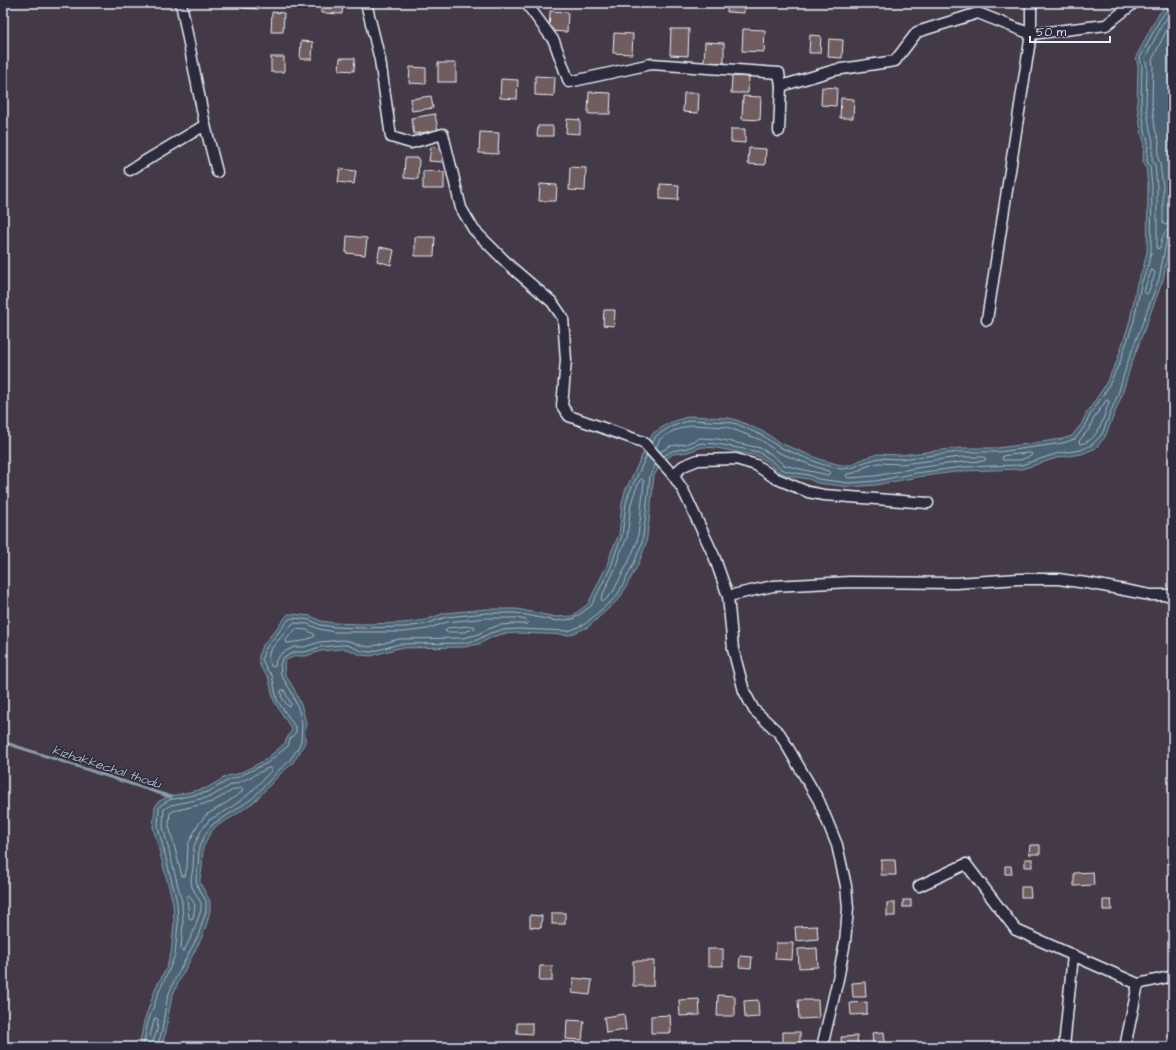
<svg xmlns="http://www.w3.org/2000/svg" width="1176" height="1050" viewBox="0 0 1176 1050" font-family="'Architects Daughter',sans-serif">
<rect width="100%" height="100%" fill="#433947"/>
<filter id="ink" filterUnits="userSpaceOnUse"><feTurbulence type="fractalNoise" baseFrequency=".025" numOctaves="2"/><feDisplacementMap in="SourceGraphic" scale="8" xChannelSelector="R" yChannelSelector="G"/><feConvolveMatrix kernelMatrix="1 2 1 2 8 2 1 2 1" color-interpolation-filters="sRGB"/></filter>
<g filter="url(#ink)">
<path fill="#4b6374" stroke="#8a9ca9" d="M1167,3H1173L1172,232L1163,280L1131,365L1122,395L1105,437L1096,448L1082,454L1060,457L1022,469L963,471L917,477L876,485L849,487L817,483L809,479L789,476L779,472L766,461L757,456L717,448L702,447L688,452L673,454L661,463L654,476L649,522L646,544L638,565L620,598L588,627L570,635L517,633L502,634L492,637L479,644L465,647L399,648L371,656L361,655L346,649H341L321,651L306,656H296L286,660L284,664L285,674L294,689L302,707L306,723L305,742L300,752L292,764L280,774L255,801L234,816L215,827L209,835L203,848L202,869L200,879V883L210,901V911L206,926L202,937L178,983L172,997L169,1011L166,1032L161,1047H139L144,1021L156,987L166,969L171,953L174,923L173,903L153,827L155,807L158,802L167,797L207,788L227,776L237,774L256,765L265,760L285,743L287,738L292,730L274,701L268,676C258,669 256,655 263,645L288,614H292L311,616L321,621L335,623L362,624L404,623L425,620L445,613L486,609H517L556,617L572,616L588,604L607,565L612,550L619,535L622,503L625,491L653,433L669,423L690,416L729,418L739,421L766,433L780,443L822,460L841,465H851L864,458L878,454L900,455L960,448H998L1062,439L1072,436L1082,423L1086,414L1104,387L1117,361L1130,320L1137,283L1143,268L1147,252L1148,187L1146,167L1143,162L1144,142L1141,132L1137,104L1138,67L1136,57L1156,18Z"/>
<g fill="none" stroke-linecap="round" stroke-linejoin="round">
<g stroke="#a9b8c3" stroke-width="1">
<path d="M1173,10L1163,23L1145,58L1147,66L1146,104L1150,130L1153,141L1152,160L1155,165L1157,187V249L1160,248C1162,239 1162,230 1173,229"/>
<polyline points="1173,20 1168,27 1152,60 1153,66 1152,103 1155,129 1159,140 1158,158 1160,164 1163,186 1163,223 1165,225 1173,223"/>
<polygon points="1152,270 1155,272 1154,277 1148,293 1146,294 1144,292 1146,285"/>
<path d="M1107,400L1109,401V402C1103,418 1099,441 1080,444L1079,441L1089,429L1094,418Z"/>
<polyline points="652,444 656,436 670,427 691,420 728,422 737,424 763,436 779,447 821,464 841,469 852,468 865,462 879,458 900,459 960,452 999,452 1063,443 1075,439 1085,426 1090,415 1107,389 1120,362 1134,321 1141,284 1147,269 1151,253 1152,187 1150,166 1147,161 1148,141 1145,131 1141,104 1142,67 1140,58 1159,21 1169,7 1170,3"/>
<polyline points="656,447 660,439 673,431 691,425 727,427 761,440 777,452 819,468 828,471 830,473 828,475 791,467 784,465 771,454 760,448 718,439 700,438 686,444 670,446 660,452"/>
<polygon points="1030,453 1032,454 1031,456 1020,460 1003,460 1002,459 1003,456"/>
<polyline points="664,456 672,451 687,448 701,443 717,444 759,452 768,458 781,469 790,472 809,475 818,479 849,483 876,481 916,473 963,467 1021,465 1059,453 1081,450 1093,444 1102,434 1118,394 1127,364 1159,279 1167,237 1169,235 1173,234"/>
<polygon points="961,457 984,457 986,459 984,461 962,462 916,468 875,476 849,478 846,476 847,474 854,473 867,466 879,463 901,464"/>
<polygon points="642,479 644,481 640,521 637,542 629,561 613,592 604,601 602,601 601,598 615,569 620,553 627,538 631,504 634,494 640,480"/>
<polygon points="487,618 516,618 526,620 528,622 526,624 516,624 500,625 488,629 476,635 463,638 399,639 370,647 363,646 349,641 342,640 320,642 304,647 294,647 282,653 276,660 275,666 273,667 271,666 268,658 270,650 293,623 308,624 319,629 335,632 404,632 427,629 447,622"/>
<polygon points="473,626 475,627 474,629 463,632 447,632 445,631 446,629 448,628"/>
<polygon points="296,629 307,630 314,634 315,636 303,641 287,643 286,640"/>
<polygon points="282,690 284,690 291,704 290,707 288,706 282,698 281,692"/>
<polygon points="269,768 271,769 271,771 249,794 229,809 209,820 201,831 194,846 193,868 191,879 192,887 201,903 201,910 193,933 184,951 182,951 181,949 183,924 182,902 163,827 164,809 171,805 210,797 231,785 240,782"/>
<polygon points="241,788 243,789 242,792 226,803 206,815 197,826 188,845 187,867 185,876 182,876 169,826 170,813 173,811 212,802 233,790"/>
<polygon points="189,895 195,905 193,918 191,919 189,918 187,897"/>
<polygon points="155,1018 157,1018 158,1020 157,1030 154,1039 152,1040 150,1038"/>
<polyline points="143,1047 148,1022 160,989 169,970 175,955 178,923 177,902 158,827 159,808 161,805 169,800 208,792 229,780 238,777 267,763 288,746 290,739 296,732 296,728 277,700 272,675 267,670 262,659 264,651 266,648 289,619 293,618 310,620 320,625 335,627 362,628 405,627 426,624 446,617 487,613 516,613 556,621 573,619 591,606 611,567 616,551 622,536 626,503 629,493 647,455"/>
<polyline points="157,1047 162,1031 165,1010 168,996 174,981 198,936 206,911 206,901 197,885 196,879 198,868 199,847 206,833 213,824 231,813 253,798 278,771 289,761 297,750 301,741 302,723 298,708 291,691 281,675 280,664 283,658 295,652 305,652 320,647 341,645 347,645 362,651 371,652 399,644 464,643 477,640 490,633 502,630 517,629 569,631 585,624 617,596 634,563 642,543 645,522 650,476 655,465"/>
</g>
<polyline stroke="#8a9ca9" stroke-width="3" points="3,742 171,797"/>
</g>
<g fill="#715d5e" stroke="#e8f1f8">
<polygon points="243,3 259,3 259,9 242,8"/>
<polygon points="321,3 343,3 342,14 321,13"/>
<polygon points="530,3 552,3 552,6 530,5"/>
<polygon points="727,3 744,3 744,13 727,12"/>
<polygon points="550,11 568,12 567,32 549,31"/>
<polygon points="272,12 284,13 283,32 271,32"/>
<polygon points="671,29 689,29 688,56 670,55"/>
<polygon points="743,29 765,30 764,52 742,51"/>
<polygon points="614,33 633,34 632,54 613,53"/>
<polygon points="810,35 821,36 820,53 809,53"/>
<polygon points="829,39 843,40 842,58 828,57"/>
<polygon points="301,41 313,42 312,59 300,59"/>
<polygon points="705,42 724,43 724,63 704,62"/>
<rect x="271" y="57" width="13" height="15"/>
<polygon points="340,58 355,58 354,71 339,70"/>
<rect x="438" y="63" width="18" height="19"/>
<polygon points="410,67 426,68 426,84 409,83"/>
<polygon points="535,76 555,77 554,96 535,95"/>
<polygon points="732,76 749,77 748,93 731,93"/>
<polygon points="501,79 518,80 517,99 500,98"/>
<polygon points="822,87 837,88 836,106 821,105"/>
<polygon points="589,92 611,93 610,114 588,114"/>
<polygon points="684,93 699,93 698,113 683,112"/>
<polygon points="431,96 433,108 412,111 410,99"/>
<polygon points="743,96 761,97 760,120 742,119"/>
<polygon points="841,98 854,99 853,118 840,118"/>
<polygon points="435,114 438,130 414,134 411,118"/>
<polygon points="567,119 580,120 580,134 566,133"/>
<polygon points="538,126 553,126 553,136 537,136"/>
<polygon points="731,129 745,129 745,143 731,142"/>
<polygon points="480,132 499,133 498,154 479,153"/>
<polygon points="431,147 444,148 442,162 429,161"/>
<polygon points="749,148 766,149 765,165 748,164"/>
<polygon points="405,158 419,158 418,179 404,178"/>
<polygon points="570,167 586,168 585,191 569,190"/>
<polygon points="340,169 356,171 354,184 338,182"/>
<polygon points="423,171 444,172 444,189 423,189"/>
<polygon points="540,184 557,185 556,201 539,201"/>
<polygon points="660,184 679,185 678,200 660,199"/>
<polygon points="347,236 367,238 365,255 346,253"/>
<polygon points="415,237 435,237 434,256 415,256"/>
<polygon points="380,247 394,250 391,265 377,261"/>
<polygon points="604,310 615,310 614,326 603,325"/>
<polygon points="1030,845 1040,845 1040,854 1029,854"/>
<rect x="1025" y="859" width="7" height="8"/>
<polygon points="881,860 895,860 896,875 881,875"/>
<polygon points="1170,861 1173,861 1173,878 1171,878"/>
<polygon points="1005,866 1011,866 1012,874 1005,874"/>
<polygon points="1093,872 1094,885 1074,886 1074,873"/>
<polygon points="1021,887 1030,887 1031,897 1021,897"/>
<rect x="903" y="900" width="8" height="7"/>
<polygon points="1103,900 1111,900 1112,910 1103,910"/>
<rect x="887" y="903" width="8" height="13"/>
<rect x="552" y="913" width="13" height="11"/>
<polygon points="530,915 542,916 541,928 530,927"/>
<polygon points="817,926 818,939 796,941 795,927"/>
<polygon points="776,943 793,943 792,960 775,959"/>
<polygon points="817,948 818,967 799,968 798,949"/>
<rect x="708" y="949" width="15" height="17"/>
<polygon points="740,956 752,957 751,968 739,967"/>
<polygon points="633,961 654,961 653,986 633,986"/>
<polygon points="540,966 552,966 552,981 539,981"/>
<polygon points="574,978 592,980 590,995 572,993"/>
<polygon points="865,982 866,997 853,997 852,983"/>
<polygon points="718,995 735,996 735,1016 717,1016"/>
<polygon points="699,999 700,1015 680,1016 679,1000"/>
<polygon points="758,1000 759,1017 745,1018 744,1001"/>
<polygon points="798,1000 818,1000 819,1018 799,1019"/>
<polygon points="867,1002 867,1014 851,1015 850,1003"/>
<polygon points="624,1014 626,1030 606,1033 604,1017"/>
<polygon points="670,1015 671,1033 651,1033 651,1016"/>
<polygon points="567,1020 584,1021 582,1040 566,1039"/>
<polygon points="517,1023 532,1023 532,1034 517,1033"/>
<rect x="783" y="1032" width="17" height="15"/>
<polygon points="884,1032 885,1043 873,1044 872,1033"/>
<polygon points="857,1036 858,1047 842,1047 841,1037"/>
</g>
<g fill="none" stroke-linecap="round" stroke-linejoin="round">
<g stroke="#e8f1f8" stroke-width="13">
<g id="minor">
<polyline points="181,3 205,125 217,172"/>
<polyline points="366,3 380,60 391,137 411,143 443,134 461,208 474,230 511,267 552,302 563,318 566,360 562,406 569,416 643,442 673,475 683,490 714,556 728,596 733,649 744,691 754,710 780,734 819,801 837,845 846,886 848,908 845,942 838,979 822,1047"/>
<polyline points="526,3 554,41 569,82 651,64 779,73 781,86"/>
<polyline points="779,131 781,86 835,70 895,61 917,32 978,13 1031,34 1106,25 1134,3"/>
<polyline points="130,170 205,125"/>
<polyline points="987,320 1031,34 1031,3"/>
<polyline points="673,475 683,466 698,460 736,459 756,465 775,478 808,492 824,495 928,503"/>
<polyline points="728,596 773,586 850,582 956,583 1019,579 1058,579 1093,584 1150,595 1173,595"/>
<polyline points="919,886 966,864 1016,930 1138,984 1125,1047"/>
<polyline points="1138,984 1173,976"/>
<polyline points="1064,1047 1073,955"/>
</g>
</g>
<use href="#minor" stroke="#2f2a3d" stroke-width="10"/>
</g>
</g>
<g text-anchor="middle" stroke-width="3" stroke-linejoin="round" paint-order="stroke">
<g font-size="13" font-style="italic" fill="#a9b8c3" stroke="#2f2a3d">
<text transform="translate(107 766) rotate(18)" y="5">kizhakkechal thodu</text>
</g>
</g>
<rect width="1176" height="1050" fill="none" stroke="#2f2a3d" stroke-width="16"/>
<rect x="8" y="8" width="1160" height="1034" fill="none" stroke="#e8f1f8" stroke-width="1.5" filter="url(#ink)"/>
<path d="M1030 36v6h80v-6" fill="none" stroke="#e8f1f8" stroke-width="2"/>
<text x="1036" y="36" font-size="12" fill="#e8f1f8" stroke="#2f2a3d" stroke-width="3" paint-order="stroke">50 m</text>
</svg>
